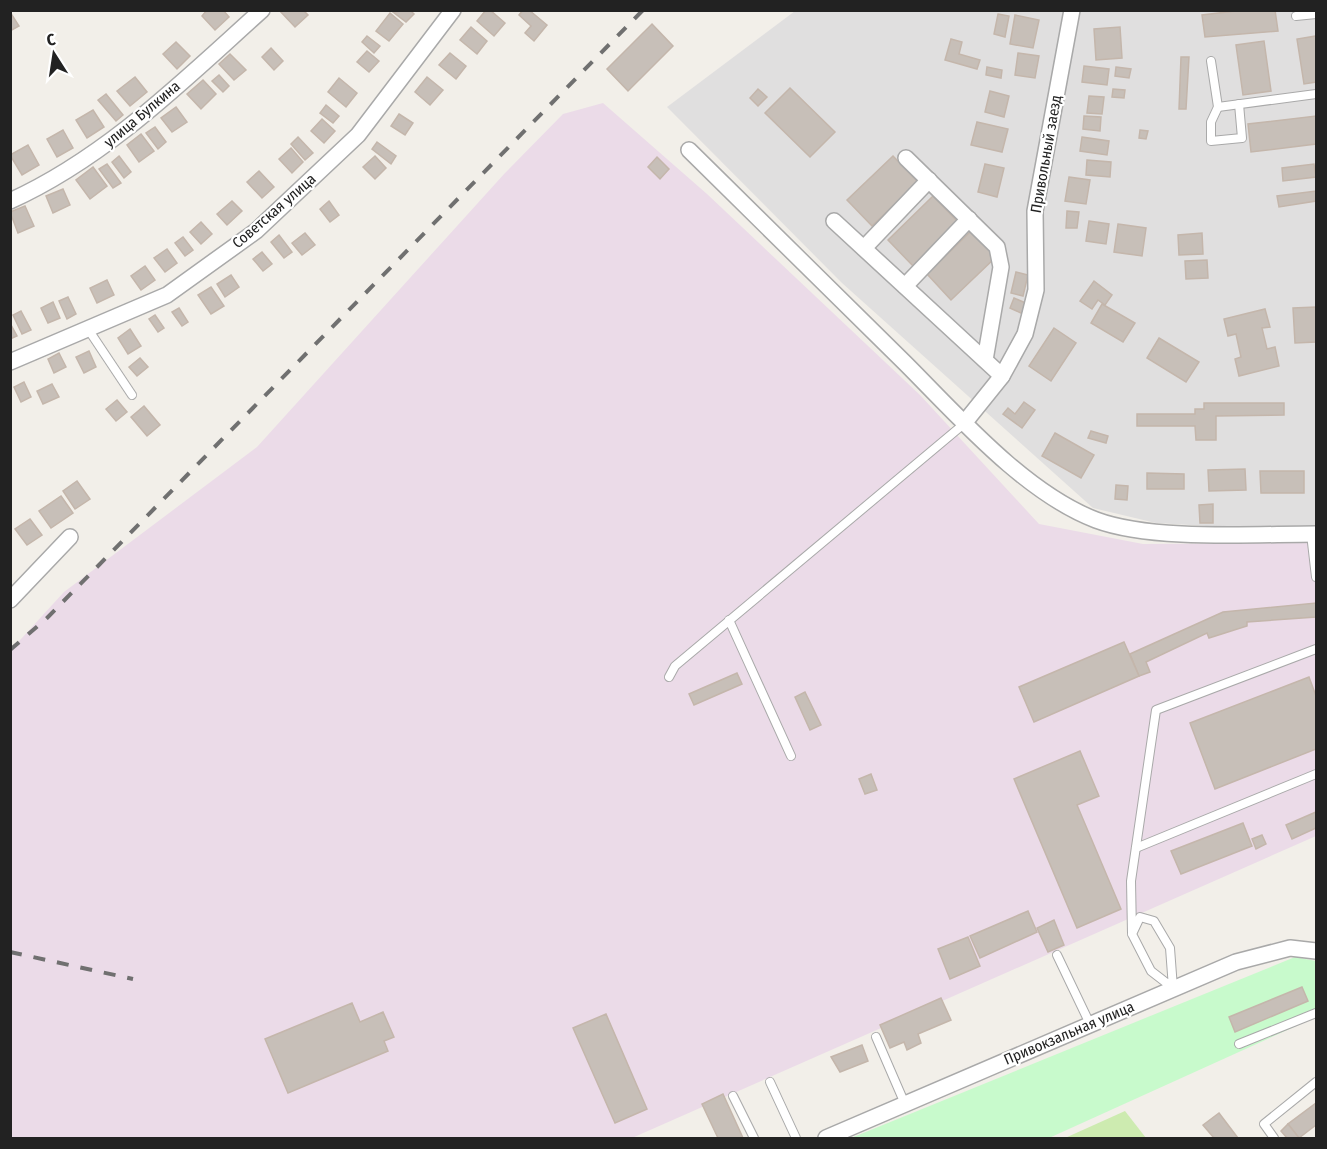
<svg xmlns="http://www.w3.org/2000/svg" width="1327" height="1149" viewBox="0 0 1327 1149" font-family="'Fira Sans Condensed',sans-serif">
<rect width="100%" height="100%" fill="#f2efe9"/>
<polygon fill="#e0dfdf" points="795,11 1316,11 1316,527 1224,527 1156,523 1093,508 842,283 667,107"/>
<polygon fill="#ebdbe8" points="603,103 707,194 920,395 1039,524 1143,544 1316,543 1316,836 632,1138 11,1138 10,651 64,592 257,447 505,173 563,114"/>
<polygon fill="#cdebb0" points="1125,1111 1146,1138 1065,1138"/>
<polygon fill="#c8facc" points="1295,957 1316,961 1316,1017 1049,1138 851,1138"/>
<g fill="#c7bfb8" stroke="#c4b6ab" stroke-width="1.5">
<polygon points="207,10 223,10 229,17 215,30 202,16"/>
<polygon points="279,10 303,10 308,15 295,27"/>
<polygon points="410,10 414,14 406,22 393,12"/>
<polygon points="486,10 490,10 505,23 494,36 477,21"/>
<polygon points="523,10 529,10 547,25 534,41 525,33 531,26 519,15"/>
<polygon points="1244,10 1275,10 1278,31 1205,37 1202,15"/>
<polygon points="10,12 19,26 10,31"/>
<polygon points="390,13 403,24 389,41 376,31"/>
<polygon points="998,14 1009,16 1005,37 994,34"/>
<polygon points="1015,15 1039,20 1033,48 1010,44"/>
<polygon points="652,24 673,46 628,91 607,69"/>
<polygon points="471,27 487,41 477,54 460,40"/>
<polygon points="1120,27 1122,58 1096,60 1094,29"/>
<polygon points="367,36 380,46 374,53 362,42"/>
<polygon points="1316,36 1316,82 1304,84 1297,39"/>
<polygon points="951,39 962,42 959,54 980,60 977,69 945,60"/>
<polygon points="1264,41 1271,91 1243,95 1236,45"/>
<polygon points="176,42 190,56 177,69 163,54"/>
<polygon points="271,48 283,61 274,70 262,57"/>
<polygon points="367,51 379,61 369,72 357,62"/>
<polygon points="450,53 466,66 456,79 439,65"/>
<polygon points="1018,53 1039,56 1035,78 1015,75"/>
<polygon points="230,54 246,70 234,80 219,64"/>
<polygon points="1181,57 1189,57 1186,109 1179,109"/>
<polygon points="1084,66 1109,69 1107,85 1082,82"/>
<polygon points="987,67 1002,70 1001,78 986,75"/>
<polygon points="1116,67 1131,69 1129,78 1115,76"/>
<polygon points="219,75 229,86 223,92 212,81"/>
<polygon points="135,77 147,92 130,106 117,91"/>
<polygon points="427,77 443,90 430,105 415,92"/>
<polygon points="339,78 357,93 346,107 328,92"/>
<polygon points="203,80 216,94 201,109 187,94"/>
<polygon points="790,88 835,132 810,157 765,113"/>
<polygon points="758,89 767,97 758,106 750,98"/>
<polygon points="1113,89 1125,90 1124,98 1112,97"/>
<polygon points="990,91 1009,96 1004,117 985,112"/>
<polygon points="106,94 123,115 116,121 98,100"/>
<polygon points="1089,96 1104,97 1102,114 1087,113"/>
<polygon points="326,105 339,116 333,123 320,113"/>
<polygon points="176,107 187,122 172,132 161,118"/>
<polygon points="93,110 104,127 87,138 76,120"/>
<polygon points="399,114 413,123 405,135 391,126"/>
<polygon points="1084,116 1101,117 1100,131 1083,129"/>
<polygon points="1316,116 1316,144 1251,152 1248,124"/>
<polygon points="322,119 335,131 324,143 311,131"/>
<polygon points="977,122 1008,129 1002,152 971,145"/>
<polygon points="155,127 166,142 158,149 146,133"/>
<polygon points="63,130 73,148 57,157 47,139"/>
<polygon points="1140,130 1148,131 1146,139 1139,138"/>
<polygon points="141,134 154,151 139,162 127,145"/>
<polygon points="298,137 313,153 305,160 291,144"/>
<polygon points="1082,137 1109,141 1107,155 1080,151"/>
<polygon points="377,142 396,156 391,164 372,149"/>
<polygon points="28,145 39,165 22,175 10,155"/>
<polygon points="291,148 303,162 292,173 279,159"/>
<polygon points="119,156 131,172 124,178 112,162"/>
<polygon points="375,156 386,168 375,179 363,167"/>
<polygon points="893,156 918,182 872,226 847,200"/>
<polygon points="657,157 669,169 660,179 648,167"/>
<polygon points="1087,160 1111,162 1110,177 1086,175"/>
<polygon points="107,164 121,183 113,188 99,169"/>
<polygon points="985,164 1004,168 997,197 978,192"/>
<polygon points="1314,164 1316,177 1283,181 1282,168"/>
<polygon points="93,167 107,186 90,199 76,180"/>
<polygon points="259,171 274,187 262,198 247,182"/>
<polygon points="1069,177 1090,180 1086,204 1065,201"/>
<polygon points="63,189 70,205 53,213 46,196"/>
<polygon points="1316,191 1316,201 1279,207 1277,196"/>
<polygon points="933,196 958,222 913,266 888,240"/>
<polygon points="232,201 242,211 227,225 217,214"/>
<polygon points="329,201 339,215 330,222 320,209"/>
<polygon points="25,206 34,226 18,233 10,212"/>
<polygon points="1067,211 1079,212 1077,228 1066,228"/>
<polygon points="1089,221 1109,224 1106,244 1086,241"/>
<polygon points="201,222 212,234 201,244 190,232"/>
<polygon points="1118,224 1146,228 1142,256 1114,252"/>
<polygon points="972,230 997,256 951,300 927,274"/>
<polygon points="305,233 315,245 302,255 292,243"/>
<polygon points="1202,233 1203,254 1179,255 1178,235"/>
<polygon points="279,235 292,252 284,258 271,242"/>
<polygon points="183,237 193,250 185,256 175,243"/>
<polygon points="167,249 177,263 165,272 154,258"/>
<polygon points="262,252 272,264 263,271 253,259"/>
<polygon points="1207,260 1208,278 1186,279 1185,261"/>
<polygon points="145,266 155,280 141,290 131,276"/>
<polygon points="1016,272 1028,275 1023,296 1011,293"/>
<polygon points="231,275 239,287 225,297 217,284"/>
<polygon points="107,280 114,295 97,303 90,288"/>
<polygon points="1094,281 1112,295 1105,305 1098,300 1092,309 1080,301"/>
<polygon points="211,287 224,306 211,314 198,295"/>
<polygon points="68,297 76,314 67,319 59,301"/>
<polygon points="1014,298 1028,304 1023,314 1010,308"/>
<polygon points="53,302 60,318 48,323 41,308"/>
<polygon points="1102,304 1135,323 1123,342 1091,323"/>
<polygon points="1316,307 1316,342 1295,343 1293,308"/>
<polygon points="179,308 188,322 182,326 172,312"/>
<polygon points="1265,309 1270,327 1262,328 1267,349 1275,347 1279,366 1239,376 1235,359 1241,357 1236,334 1228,336 1224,319"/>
<polygon points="21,311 31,330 22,334 13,315"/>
<polygon points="155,315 164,328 158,332 149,319"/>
<polygon points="10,323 17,336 10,339"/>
<polygon points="1054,328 1076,343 1051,381 1029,366"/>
<polygon points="130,329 141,346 128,354 118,338"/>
<polygon points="1159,338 1199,362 1186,382 1147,358"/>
<polygon points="89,351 96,367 84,373 76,357"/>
<polygon points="59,353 66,367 54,373 48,359"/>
<polygon points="140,358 148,367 137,376 129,367"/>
<polygon points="24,382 31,397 21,402 14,387"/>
<polygon points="52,384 59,397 43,404 37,391"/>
<polygon points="117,400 127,412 116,421 106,409"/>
<polygon points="1024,402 1035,410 1022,428 1003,414 1008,408 1015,414"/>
<polygon points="1204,403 1284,403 1284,415 1216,416 1216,440 1196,440 1195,426 1137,426 1137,414 1195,414 1195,409 1204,409"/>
<polygon points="144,406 160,425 147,436 131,417"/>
<polygon points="1091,431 1108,436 1106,443 1088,438"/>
<polygon points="1055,433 1094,455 1081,478 1042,456"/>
<polygon points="1245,469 1246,490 1209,491 1208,470"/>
<polygon points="1260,471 1304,471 1304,493 1261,493"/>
<polygon points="1147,473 1184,474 1184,489 1147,489"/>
<polygon points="77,481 90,499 75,509 63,491"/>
<polygon points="1116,485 1128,486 1127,500 1115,499"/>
<polygon points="61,496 73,513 51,528 39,511"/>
<polygon points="1213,504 1213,523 1200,523 1199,505"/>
<polygon points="30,519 42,535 27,545 15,529"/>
<polygon points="1316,603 1316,617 1247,622 1247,626 1209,638 1207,633 1146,662 1150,672 1139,676 1130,654 1223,612"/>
<polygon points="1124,642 1139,676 1034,722 1019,687"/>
<polygon points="737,673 742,684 694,705 689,694"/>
<polygon points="1309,677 1316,696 1316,749 1215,789 1190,723"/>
<polygon points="805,692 821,725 810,730 795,697"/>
<polygon points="1080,751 1099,796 1077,805 1121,909 1077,928 1014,779"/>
<polygon points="871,774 877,790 865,794 859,779"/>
<polygon points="1316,812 1316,828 1292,839 1286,825"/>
<polygon points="1243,823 1252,846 1181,874 1171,851"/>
<polygon points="1262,835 1266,844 1256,849 1252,839"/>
<polygon points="1028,911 1037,932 980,958 970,936"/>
<polygon points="1054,920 1064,945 1048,952 1037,928"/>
<polygon points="968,937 980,966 950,979 938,949"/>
<polygon points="1302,987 1308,1001 1235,1032 1229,1017"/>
<polygon points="941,998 951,1020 918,1034 921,1043 907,1050 904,1042 890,1048 880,1025"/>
<polygon points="352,1003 360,1022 383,1012 394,1037 384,1041 388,1051 288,1093 265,1039"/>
<polygon points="606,1014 647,1109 615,1123 573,1028"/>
<polygon points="862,1045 868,1061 840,1072 831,1057"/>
<polygon points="723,1094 743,1138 718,1138 702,1104"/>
<polygon points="1316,1103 1316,1125 1299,1138 1288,1124"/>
<polygon points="1219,1113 1238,1138 1214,1138 1203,1125"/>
<polygon points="1288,1124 1299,1138 1287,1138 1281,1131"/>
</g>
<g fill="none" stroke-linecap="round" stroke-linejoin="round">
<g stroke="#a9a9a9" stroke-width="10">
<g id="service">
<polyline points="1296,16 1316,14"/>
<polyline points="1211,61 1218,107 1316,94"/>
<polyline points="1218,107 1211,122 1211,141 1242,138 1239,104"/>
<polyline points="88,329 132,395"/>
<polyline points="1311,534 1316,577"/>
<polyline points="729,620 791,756"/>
<polyline points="669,677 675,666 965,423"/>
<polyline points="1136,848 1316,774"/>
<polyline points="1132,934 1140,917 1154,921 1170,948 1173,988 1151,971 1132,934 1131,881 1156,710 1316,649"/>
<polyline points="1057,955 1090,1024"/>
<polyline points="876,1037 905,1104"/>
<polyline points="1239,1044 1316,1013"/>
<polyline points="770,1082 796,1138"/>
<polyline points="733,1096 754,1138"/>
<polyline points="1274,1138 1264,1124 1316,1082"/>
</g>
</g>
<g stroke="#a9a9a9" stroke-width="18">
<g id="minor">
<path d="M689,150C761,221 833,292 905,363C958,416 1025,493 1096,520C1152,541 1254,534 1316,534"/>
<polyline points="906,158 997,247 1001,267 985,360"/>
<path d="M10,201C107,157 184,80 262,10"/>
<polyline points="834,221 1002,376"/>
<polyline points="864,248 929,180"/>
<polyline points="905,286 969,219"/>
<polyline points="10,362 167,295 256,231 358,135 453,10"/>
<polyline points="965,422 1002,376 1025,334 1036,290 1035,211 1072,10"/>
<polyline points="10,600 70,537"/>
<polyline points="826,1138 1236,962 1290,948 1316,951"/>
</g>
</g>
<use href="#service" stroke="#fff" stroke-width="8"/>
<use href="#minor" stroke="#fff" stroke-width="15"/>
<g stroke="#707070" stroke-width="4" stroke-dasharray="12 12" stroke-linecap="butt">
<polyline points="10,650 47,618 643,10"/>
<polyline points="10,952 133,979"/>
</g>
</g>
<g text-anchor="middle" stroke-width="4.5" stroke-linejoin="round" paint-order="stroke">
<g font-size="15" fill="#222" stroke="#fff">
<text transform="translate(142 114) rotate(-40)" y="5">улица Булкина</text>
<text transform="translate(1046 154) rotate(-80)" y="5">Привольный заезд</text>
<text transform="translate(274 211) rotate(-41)" y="5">Советская улица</text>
<text transform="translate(1069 1033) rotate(-23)" y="5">Привокзальная улица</text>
</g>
</g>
<rect width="1327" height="1149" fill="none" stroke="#222222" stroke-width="24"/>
<g transform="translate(54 54) rotate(348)" stroke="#ffffff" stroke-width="4.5" paint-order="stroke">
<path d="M0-4.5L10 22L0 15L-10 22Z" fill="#222222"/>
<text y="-9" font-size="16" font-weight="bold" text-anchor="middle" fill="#222222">С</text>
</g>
</svg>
